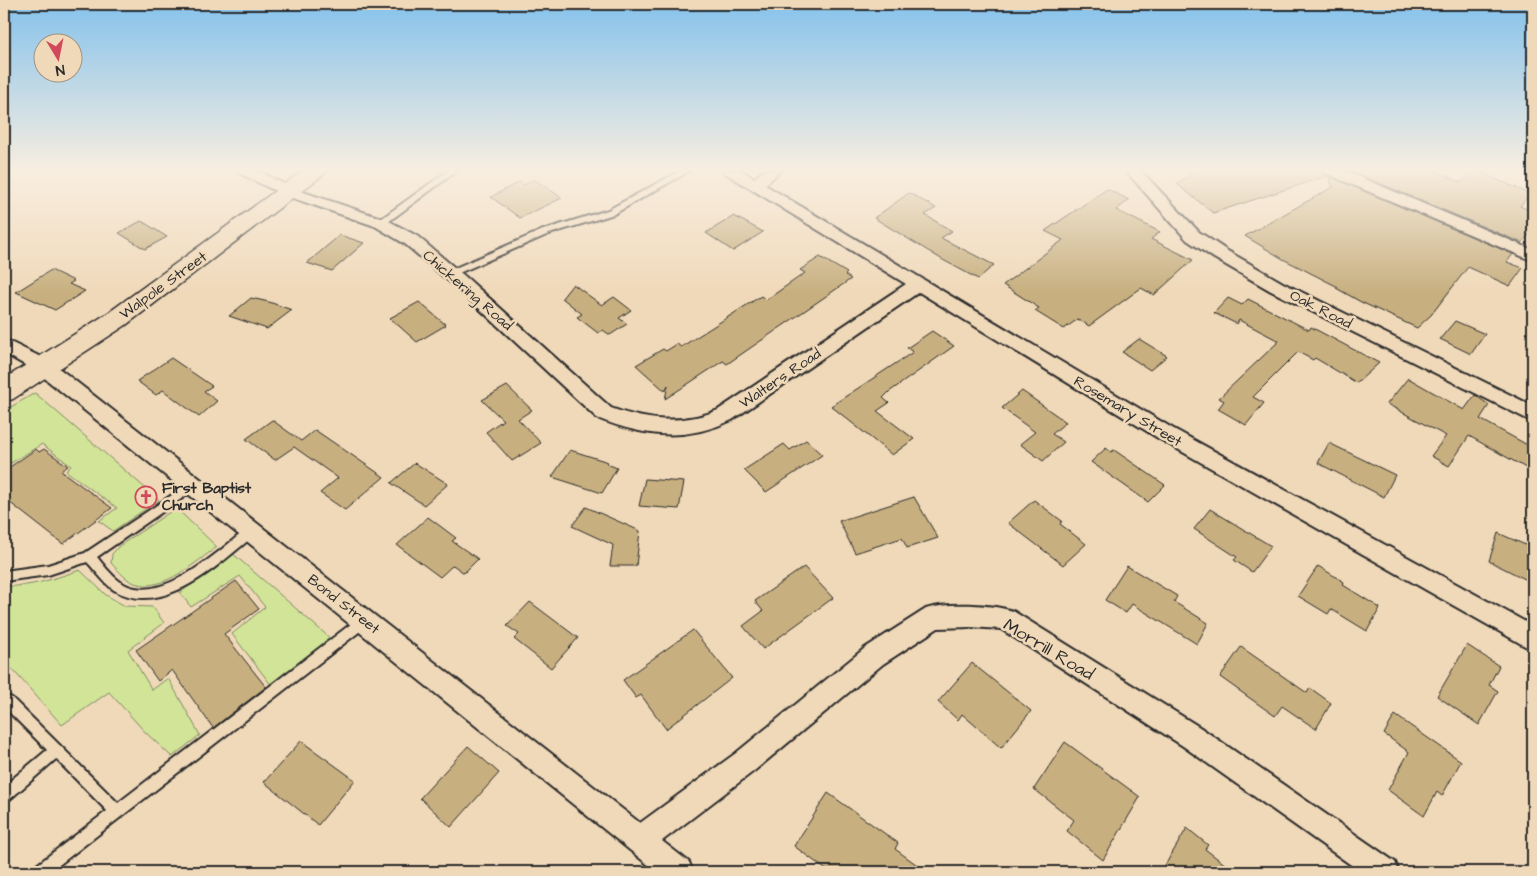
<svg xmlns="http://www.w3.org/2000/svg" width="1537" height="876" viewBox="0 0 1537 876" font-family="'Architects Daughter',sans-serif">
<rect width="100%" height="100%" fill="#f0d9b9"/>
<filter id="ink" filterUnits="userSpaceOnUse"><feTurbulence type="fractalNoise" baseFrequency=".02" numOctaves="2"/><feDisplacementMap in="SourceGraphic" scale="10" xChannelSelector="R" yChannelSelector="G"/><feConvolveMatrix kernelMatrix="1 2 1 2 8 2 1 2 1" color-interpolation-filters="sRGB"/></filter>
<g filter="url(#ink)">
<g fill="#d1e498" stroke="#7e8862">
<polygon points="35,393 159,500 113,531 99,521 117,508 66,471 71,466 42,444 11,463 4,459 4,411"/>
<path d="M176,508L217,547C197,561 164,591 138,584C127,582 119,571 111,563L112,554L119,546Z"/>
<polygon points="232,553 331,639 272,686 232,634 265,607 240,576 191,607 180,593"/>
<path d="M80,570L106,595L125,606L153,607L164,623L128,650L152,690L168,678L200,735L172,757L145,732L109,692L62,725L4,660V586C30,588 55,578 80,570Z"/>
</g>
<g fill="#c7af7f" stroke="#2b2b2b">
<polygon points="1197,170 1321,170 1327,176 1213,213 1177,184"/>
<polygon points="1348,170 1432,170 1461,182 1475,170 1530,194 1520,206 1533,212 1533,230 1522,243"/>
<polygon points="1328,176 1513,254 1507,262 1523,268 1510,286 1468,267 1431,315 1417,328 1361,302 1336,288 1338,287 1283,259 1245,236 1333,187"/>
<polygon points="534,179 562,198 520,218 491,197 519,182 524,185"/>
<polygon points="1107,189 1129,200 1116,210 1160,232 1151,239 1193,260 1154,295 1141,288 1089,326 1078,319 1064,329 1035,311 1039,308 1003,285 1063,240 1045,231"/>
<polygon points="909,193 936,208 925,215 952,231 941,238 994,265 978,279 943,260 874,218"/>
<polygon points="734,216 763,232 733,251 706,233"/>
<polygon points="141,221 145,223 167,237 145,249 119,233"/>
<polygon points="340,235 364,243 332,271 307,263"/>
<polygon points="820,257 847,273 845,275 851,279 727,364 723,361 665,399 668,385 665,391 636,365 663,349 666,351 677,344 681,347 761,296 766,300 805,273 800,270"/>
<polygon points="51,270 74,281 69,284 85,291 55,310 16,292"/>
<polygon points="573,284 599,303 602,305 614,297 631,310 619,318 627,324 610,335 603,330 598,333 577,317 582,314 562,298"/>
<polygon points="251,298 269,302 292,310 267,329 229,316"/>
<polygon points="1228,298 1242,305 1248,299 1309,330 1311,327 1379,363 1357,383 1315,358 1313,360 1298,352 1253,397 1264,403 1246,425 1218,409 1224,401 1219,398 1279,341 1239,320 1237,324 1214,313"/>
<polygon points="419,302 446,325 417,342 390,318"/>
<polygon points="1455,321 1485,334 1471,354 1440,339"/>
<polygon points="932,331 954,346 889,392 883,398 889,403 877,411 914,439 892,455 831,406 913,352 907,348"/>
<polygon points="1139,339 1167,356 1150,370 1122,352"/>
<polygon points="171,358 212,386 204,391 217,401 199,417 163,390 156,395 137,381"/>
<polygon points="1408,378 1464,410 1475,395 1489,405 1480,419 1533,448 1533,472 1469,436 1449,466 1431,456 1446,436 1387,404"/>
<polygon points="507,386 532,410 518,419 541,443 512,461 486,432 503,420 482,400"/>
<polygon points="1022,391 1066,422 1052,434 1064,442 1043,461 1020,444 1035,432 1002,408"/>
<polygon points="272,420 301,441 315,430 384,477 345,510 320,493 338,478 294,447 275,460 246,439"/>
<polygon points="806,440 822,455 766,492 744,470 784,444 790,450"/>
<polygon points="1329,443 1395,475 1384,497 1318,463"/>
<polygon points="1106,448 1111,452 1114,450 1165,485 1148,502 1091,462"/>
<polygon points="36,449 39,452 44,449 68,466 61,471 112,508 63,544 4,498 4,471"/>
<polygon points="570,450 608,462 607,464 617,468 602,493 552,477"/>
<polygon points="415,463 448,484 424,505 391,483"/>
<polygon points="645,479 684,482 679,509 639,506"/>
<polygon points="914,497 938,538 907,548 902,538 855,553 839,521"/>
<polygon points="1034,500 1062,521 1060,524 1086,544 1063,565 1008,523"/>
<polygon points="586,507 640,531 636,566 610,566 613,545 572,526"/>
<polygon points="1210,509 1271,546 1252,572 1234,560 1237,557 1194,529"/>
<polygon points="428,517 456,538 452,541 478,559 464,573 453,565 440,577 397,545"/>
<polygon points="1498,533 1530,547 1527,556 1533,559 1533,567 1529,581 1489,561"/>
<polygon points="1127,566 1177,596 1174,602 1208,623 1197,644 1132,604 1126,613 1105,600"/>
<polygon points="1318,566 1344,582 1343,585 1380,608 1367,631 1331,609 1328,614 1298,596"/>
<polygon points="804,567 833,598 763,649 743,626 763,611 755,601"/>
<polygon points="236,581 259,609 224,634 266,687 213,728 172,670 158,681 136,650"/>
<polygon points="530,602 578,638 551,668 514,639 519,634 507,626"/>
<polygon points="693,630 732,678 666,729 641,695 636,698 623,680"/>
<polygon points="1467,645 1499,666 1489,685 1498,691 1479,725 1437,696"/>
<polygon points="1241,647 1307,693 1310,688 1331,703 1316,729 1282,706 1275,716 1220,677"/>
<polygon points="972,663 1031,711 1001,748 962,714 958,720 938,702"/>
<polygon points="1395,715 1461,761 1442,796 1437,792 1424,816 1388,790 1409,752 1384,734"/>
<polygon points="301,741 355,780 318,825 264,782"/>
<polygon points="1065,742 1140,797 1103,860 1067,831 1074,820 1034,789"/>
<polygon points="468,746 499,773 451,827 420,798"/>
<polygon points="828,793 898,843 895,849 927,872 829,872 794,846"/>
<polygon points="1187,828 1208,845 1205,849 1235,872 1161,872"/>
</g>
<g fill="none" stroke-linecap="round" stroke-linejoin="round">
<g stroke="#2b2b2b" stroke-width="4">
<g id="service">
<polygon points="449,170 458,170 384,225 378,225 378,221"/>
<polygon points="682,170 691,170 614,214 549,234 454,275 451,276 447,273 448,271 543,230 608,210"/>
<path d="M193,481L197,482L198,485L197,488L97,557C107,569 118,585 135,588C173,595 221,549 248,528L252,526L256,528L257,531L256,534C220,563 164,619 114,590C104,583 96,571 87,562L48,575L4,581V571L48,565L85,553Z"/>
<polygon points="364,616 368,617 370,621 368,625 50,872 32,872 34,867 107,811 56,759 9,800 4,802 4,786 47,750 8,711 4,712 4,698 8,696 12,698 118,803 360,617"/>
</g>
</g>
<g stroke="#2b2b2b" stroke-width="4">
<g id="minor">
<path d="M237,170H256L294,189L387,220L417,236L468,279L611,408C645,421 684,425 718,410L906,284L725,173L723,170H740L754,178L765,170H781L765,185L1172,428L1533,626V649L1525,646L1158,438L919,292L732,420C685,442 645,437 597,418L456,287L405,244L375,226L284,195L239,173Z"/>
<polygon points="1125,170 1140,170 1199,232 1226,250 1283,283 1533,406 1533,422 1271,291 1214,258 1187,240"/>
<polygon points="1323,170 1343,170 1533,250 1533,261 1325,173"/>
<path d="M4,339L51,362L640,823L736,753L865,648L926,609C946,602 993,604 1013,611L1201,728L1395,862L1399,872H1361L1183,746L1001,629L970,627L938,628L883,664L754,771L662,841L689,862L693,872H657L37,372L4,353Z"/>
</g>
</g>
<g stroke="#2b2b2b" stroke-width="3">
<polygon id="secondary" points="304,170 327,170 324,174 126,325 13,399 4,402 4,379 108,313"/>
</g>
<use href="#service" fill="#f0d9b9" fill-rule="evenodd"/>
<use href="#minor" fill="#f0d9b9" fill-rule="evenodd"/>
<use href="#secondary" fill="#f0d9b9" fill-rule="evenodd"/>
</g>
</g>
<linearGradient id="sky" x2="0" y2="1"><stop stop-color="#85c2ec"/><stop offset="0.58" stop-color="#f8eee0"/><stop offset="1" stop-color="#f8eee0" stop-opacity="0"/></linearGradient>
<rect width="1537" height="293" fill="url(#sky)"/>
<defs>
<g id="church-ring" transform="scale(1.125)"><circle r="9.5" fill="#f0d9b9" stroke="#d1495b" stroke-width="1.5"/><path d="M-1.2-6h2.4v3.5h3.3v2.4h-3.3V6h-2.4V-.1h-3.3v-2.4h3.3Z" fill="#d1495b"/></g>
</defs>
<g fill-rule="evenodd">
<use href="#church-ring" x="146" y="497"/>
</g>
<g text-anchor="middle" stroke-width="5" stroke-linejoin="round" paint-order="stroke">
<g font-size="15" fill="#2b2b2b" stroke="#f0d9b9">
<text transform="translate(163 285) rotate(-36)" y="5">Walpole Street</text>
<text transform="translate(468 290) rotate(41)" y="5">Chickering Road</text>
<text transform="translate(1321 309) rotate(27)" y="5">Oak Road</text>
<text transform="translate(780 378) rotate(-34)" y="5">Walters Road</text>
<text transform="translate(1128 411) rotate(31)" y="5">Rosemary Street</text>
<text transform="translate(344 604) rotate(38)" y="5">Bond Street</text>
</g>
<g font-size="15" font-weight="bold" fill="#2b2b2b" stroke="#f0d9b9" text-anchor="start">
<text x="162" y="493">First Baptist<tspan x="162" dy="17">Church</tspan></text>
</g>
<g font-size="18" fill="#2b2b2b" stroke="#f0d9b9">
<text transform="translate(1049 649) rotate(31)" y="6">Morrill Road</text>
</g>
</g>
<rect width="1537" height="876" fill="none" stroke="#f0d9b9" stroke-width="20"/>
<rect x="10" y="10" width="1517" height="856" fill="none" stroke="#2b2b2b" stroke-width="2" filter="url(#ink)"/>
<g transform="translate(58 58) rotate(170)"><circle r="24" fill="#f0d9b9" stroke="#a19380"/>
<path d="M0-4L9 19L0 12L-9 19Z" fill="#d1495b"/>
<text y="-8" font-size="14" font-weight="bold" text-anchor="middle" fill="#2b2b2b">N</text>
</g>
</svg>
